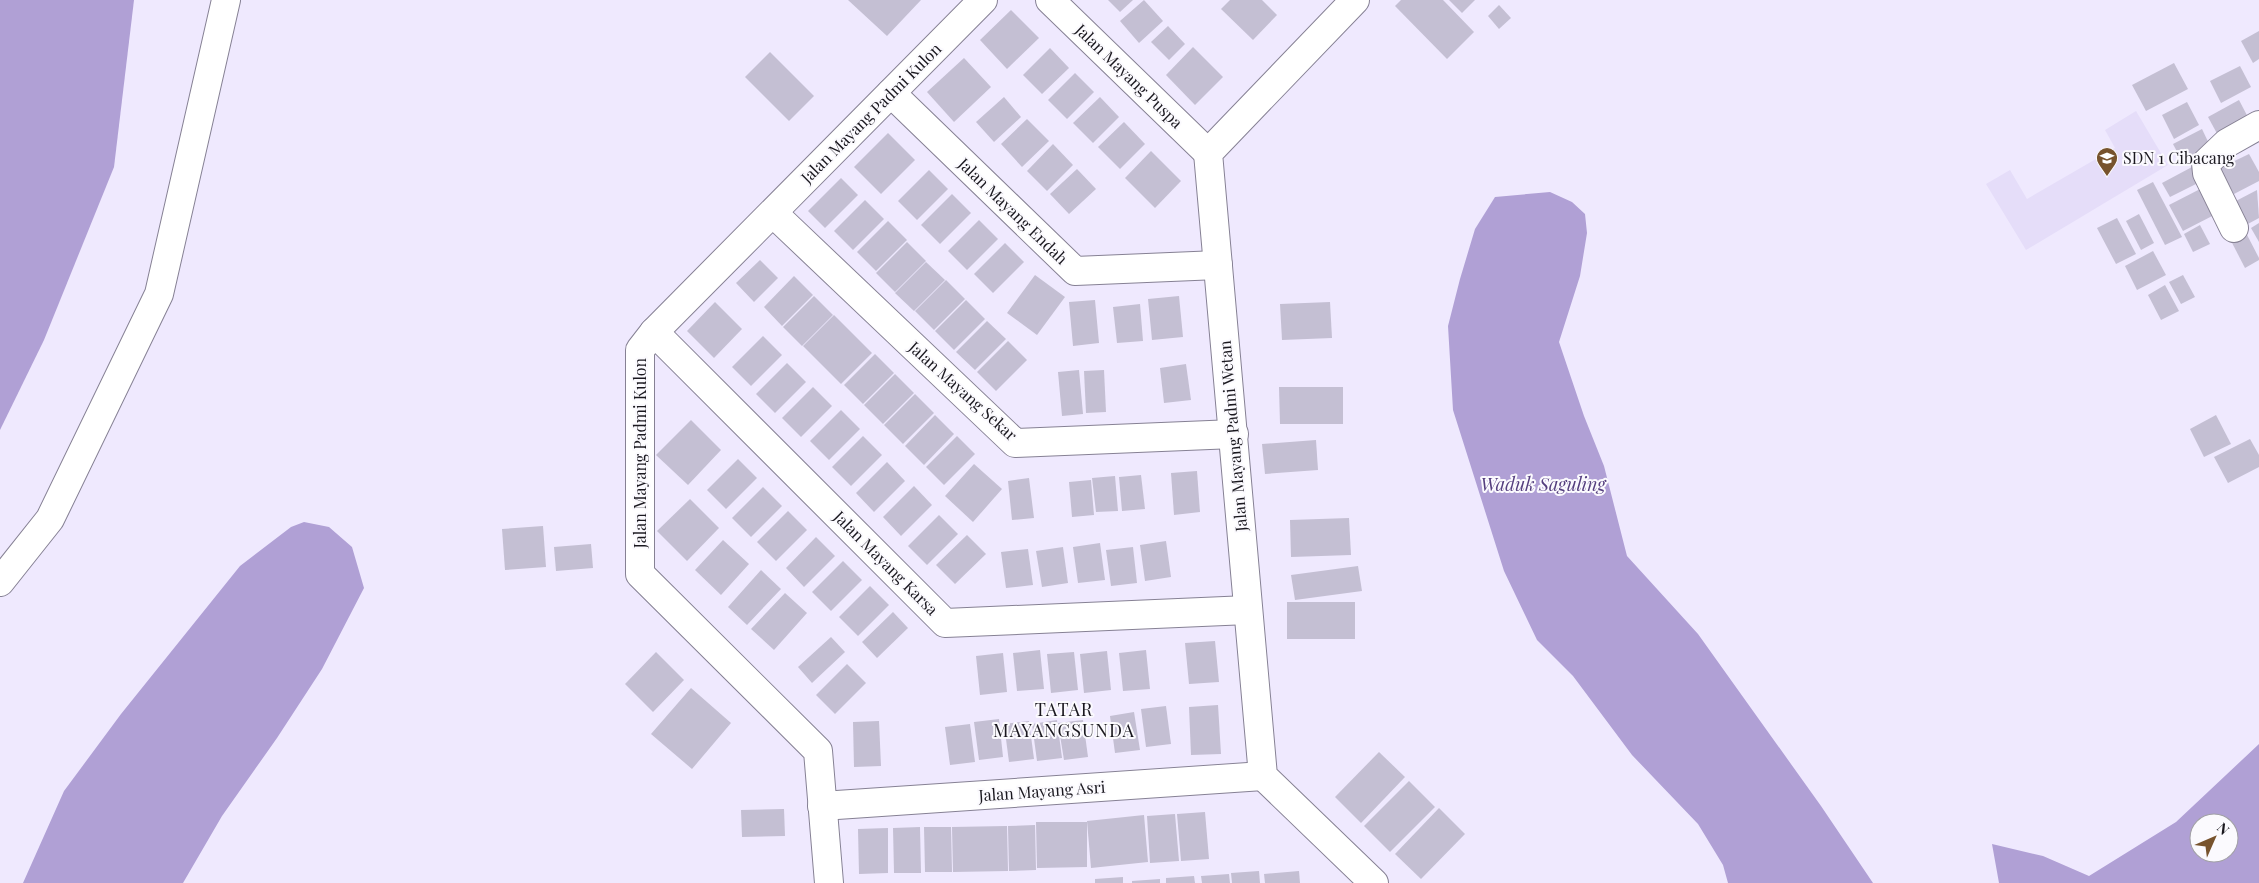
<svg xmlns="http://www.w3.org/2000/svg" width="2259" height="883" viewBox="0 0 2259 883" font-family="'Playfair Display',serif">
<rect width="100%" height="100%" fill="#efe9fe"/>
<polygon fill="#e5ddf9" points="2136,111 2168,165 2026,250 1986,184 2010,170 2027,199 2115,148 2105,130"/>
<g fill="#b0a0d5" fill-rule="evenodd">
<polygon points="0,0 134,0 114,167 44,340 0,430"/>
<polygon points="1550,192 1572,202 1585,214 1587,233 1580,276 1559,342 1584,416 1604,466 1627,556 1698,634 1821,806 1873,883 1728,883 1723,865 1698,824 1632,755 1573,676 1537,640 1504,571 1453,410 1448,326 1460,279 1475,229 1495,197"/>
<polygon points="304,522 329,527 352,547 364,588 322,669 277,738 222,816 183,883 23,883 64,791 121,714 240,566 291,527"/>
<path d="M2259,744V883H1999L1992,844L2043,856L2089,876L2176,822ZM2199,823H2229V853H2199Z"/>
</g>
<g fill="#c4bfd3">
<polygon points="848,0 921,0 887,36"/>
<polygon points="1108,0 1133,0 1120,12"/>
<polygon points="1144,0 1163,21 1139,43 1120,21"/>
<polygon points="1230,0 1262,0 1277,15 1253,40 1221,9"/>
<polygon points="1401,0 1443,0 1474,32 1447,59 1395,6"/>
<polygon points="1449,0 1475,0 1462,13"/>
<polygon points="1499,5 1511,18 1499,29 1488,16"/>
<polygon points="1011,10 1039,38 1007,69 980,40"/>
<polygon points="1168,26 1185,44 1169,60 1151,42"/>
<polygon points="2259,31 2259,59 2253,63 2241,41"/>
<polygon points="1193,47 1223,77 1195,105 1166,75"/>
<polygon points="1050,48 1069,68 1042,94 1023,75"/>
<polygon points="770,52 814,96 789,121 745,77"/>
<polygon points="964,58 991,87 954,122 927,92"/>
<polygon points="2174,63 2188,89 2146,111 2132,85"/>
<polygon points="2240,66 2251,87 2221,103 2210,81"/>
<polygon points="1075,73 1094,92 1067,119 1048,100"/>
<polygon points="1004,97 1021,117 994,142 976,122"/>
<polygon points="1100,97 1119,117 1093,143 1073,123"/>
<polygon points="2239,100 2251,123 2220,139 2208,117"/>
<polygon points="2187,102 2199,125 2174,139 2162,115"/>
<polygon points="1027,119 1049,141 1022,167 1001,144"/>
<polygon points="1124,122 1145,144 1120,169 1098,147"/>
<polygon points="2202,129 2212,150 2184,165 2173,144"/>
<polygon points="888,133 915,160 881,194 854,167"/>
<polygon points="1053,144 1073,165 1047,191 1027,171"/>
<polygon points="1151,151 1181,181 1155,208 1125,178"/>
<polygon points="2249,154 2259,172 2259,181 2234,194 2220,168"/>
<polygon points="2192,167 2200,182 2170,197 2162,183"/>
<polygon points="1077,169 1096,189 1069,214 1050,194"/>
<polygon points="929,170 948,189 917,220 898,201"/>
<polygon points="841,178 858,195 825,228 808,211"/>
<polygon points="2153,182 2182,237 2165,245 2137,190"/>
<polygon points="2206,186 2220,212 2183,231 2169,205"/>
<polygon points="2257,190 2259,218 2246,225 2234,202"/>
<polygon points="952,194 971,213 940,244 921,225"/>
<polygon points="865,200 884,219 853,250 834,231"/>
<polygon points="2139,214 2154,243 2141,250 2126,221"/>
<polygon points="2117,218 2136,254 2116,264 2097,228"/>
<polygon points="979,220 998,239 967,270 948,251"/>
<polygon points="888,221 907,240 876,271 857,252"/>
<polygon points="2259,223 2259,242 2251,228"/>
<polygon points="2200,225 2210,244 2193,252 2184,234"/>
<polygon points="2244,229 2259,258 2259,260 2245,268 2229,237"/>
<polygon points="907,242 926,261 895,292 876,273"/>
<polygon points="1005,243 1024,262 993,293 974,274"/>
<polygon points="2153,251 2166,275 2137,290 2125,266"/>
<polygon points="760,260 778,278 754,302 736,283"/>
<polygon points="926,262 945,280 914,311 895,293"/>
<polygon points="1035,275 1065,297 1037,335 1007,313"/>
<polygon points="2183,275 2195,297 2181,304 2169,282"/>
<polygon points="794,276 813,295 782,326 764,307"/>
<polygon points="946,280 965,299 934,330 915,311"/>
<polygon points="2165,285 2179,311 2161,320 2148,295"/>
<polygon points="814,296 833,315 802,346 783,327"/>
<polygon points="1179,296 1183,337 1152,340 1148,299"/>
<polygon points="966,300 985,319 954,350 935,331"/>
<polygon points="1095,300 1099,343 1073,346 1069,302"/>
<polygon points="715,302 742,329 714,358 687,331"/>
<polygon points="1330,302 1332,338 1282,340 1280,304"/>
<polygon points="1140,304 1143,341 1117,343 1113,307"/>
<polygon points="834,315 872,353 841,384 803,346"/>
<polygon points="987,321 1006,339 975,370 956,352"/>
<polygon points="763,336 782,355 751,386 732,367"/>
<polygon points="1008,341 1027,360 996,391 977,372"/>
<polygon points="875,354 894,373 863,404 844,385"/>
<polygon points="787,363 806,382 775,413 756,394"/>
<polygon points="1186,364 1191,400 1164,403 1160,368"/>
<polygon points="1079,370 1083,414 1062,416 1058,372"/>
<polygon points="1104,370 1106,412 1086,413 1084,371"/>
<polygon points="895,374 914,393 883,424 864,405"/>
<polygon points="813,387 832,406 801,437 782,418"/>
<polygon points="1279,387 1343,387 1343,424 1280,424"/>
<polygon points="915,394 934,413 903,444 884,425"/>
<polygon points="841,410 860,429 829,460 810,441"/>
<polygon points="935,415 954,434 924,465 905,446"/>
<polygon points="2216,415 2231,444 2204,457 2190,429"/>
<polygon points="691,420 721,450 688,485 656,455"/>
<polygon points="863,436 882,455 851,486 832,467"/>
<polygon points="957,436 975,454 944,485 926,467"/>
<polygon points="2250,439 2259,455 2259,467 2228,483 2214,457"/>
<polygon points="1316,440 1318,470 1265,474 1262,444"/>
<polygon points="738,459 757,478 726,509 707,490"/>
<polygon points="887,462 905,481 874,512 856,493"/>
<polygon points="974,464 1002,489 973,522 945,496"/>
<polygon points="1197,471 1200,512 1174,515 1171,473"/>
<polygon points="1141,475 1145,509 1122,511 1119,477"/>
<polygon points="1115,476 1118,511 1096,512 1092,478"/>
<polygon points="1029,478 1034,518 1012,520 1008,481"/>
<polygon points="1091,480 1094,515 1072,517 1069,482"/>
<polygon points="914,486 932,505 901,536 883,517"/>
<polygon points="763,487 782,506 751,537 732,518"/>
<polygon points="690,499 719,528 687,561 657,531"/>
<polygon points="788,511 807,530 776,561 757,542"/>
<polygon points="939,515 958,534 927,565 908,546"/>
<polygon points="1349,518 1351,555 1291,557 1290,520"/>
<polygon points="543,526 546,567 505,570 502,529"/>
<polygon points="967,535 986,554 955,584 936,565"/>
<polygon points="816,537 835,556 804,587 786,568"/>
<polygon points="723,540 749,564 721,595 695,570"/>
<polygon points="1166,541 1171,577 1145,581 1140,545"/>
<polygon points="1100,543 1105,580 1078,583 1073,547"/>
<polygon points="591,544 593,568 556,571 554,547"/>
<polygon points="1063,547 1068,583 1042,587 1036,551"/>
<polygon points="1133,547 1137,583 1111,586 1106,550"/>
<polygon points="1028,549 1033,585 1006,588 1001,552"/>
<polygon points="843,561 862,580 831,611 812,592"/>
<polygon points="1358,566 1362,591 1295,600 1291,575"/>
<polygon points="761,570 781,589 747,625 728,607"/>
<polygon points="870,586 889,605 858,636 839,617"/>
<polygon points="785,593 807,613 774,650 751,629"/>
<rect x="1287" y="602" width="68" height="37"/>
<polygon points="893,612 908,628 877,658 862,642"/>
<polygon points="831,637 845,652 812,683 798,667"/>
<polygon points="1215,641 1219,682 1189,684 1185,643"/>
<polygon points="1040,650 1044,689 1017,691 1013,653"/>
<polygon points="1146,650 1150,689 1123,691 1119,653"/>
<polygon points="1107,651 1111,690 1084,693 1080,654"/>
<polygon points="656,652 684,680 653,712 625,684"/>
<polygon points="1074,652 1078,690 1051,693 1047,654"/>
<polygon points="1003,653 1007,692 980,695 976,656"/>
<polygon points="847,664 866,683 835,714 816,695"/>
<polygon points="691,688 731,723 692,769 651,734"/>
<polygon points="1218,705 1221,754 1191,755 1189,707"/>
<polygon points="1166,706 1171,744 1146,747 1141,709"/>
<polygon points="1134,712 1140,750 1115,753 1110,716"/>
<polygon points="999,719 1003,757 979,760 974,722"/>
<polygon points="1057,720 1062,758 1037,761 1032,724"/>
<polygon points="1083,720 1088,757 1064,760 1058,723"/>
<polygon points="879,721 881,766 854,767 853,722"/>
<polygon points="1029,721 1034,759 1009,762 1004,724"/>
<polygon points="970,724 975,762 950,765 945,727"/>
<polygon points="1379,752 1405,777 1361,823 1335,797"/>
<polygon points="1409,781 1435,807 1390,852 1364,826"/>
<polygon points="1439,808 1465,834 1421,879 1395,854"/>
<polygon points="784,809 785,836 742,837 741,810"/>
<polygon points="1205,812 1209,859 1181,861 1177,814"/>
<polygon points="1175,814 1179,861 1150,863 1147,816"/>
<polygon points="1144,815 1148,862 1091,868 1087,821"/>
<polygon points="1036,822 1087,822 1087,867 1037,868"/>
<polygon points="1035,825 1036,870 1009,871 1008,826"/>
<polygon points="1007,826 1008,871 953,872 952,827"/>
<polygon points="920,827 921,873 894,873 893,828"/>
<polygon points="924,827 951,827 952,872 925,872"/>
<polygon points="888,828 888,873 859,874 858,829"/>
<polygon points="1259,871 1260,883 1232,883 1231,873"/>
<polygon points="1299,871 1300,883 1265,883 1264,874"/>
<polygon points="1229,874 1230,883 1202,883 1201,876"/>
<polygon points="1194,876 1195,883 1166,883 1166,878"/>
<polygon points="1123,877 1123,883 1095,883 1095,879"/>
<polygon points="1160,879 1160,883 1132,883 1132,881"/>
</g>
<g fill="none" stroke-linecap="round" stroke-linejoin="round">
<g stroke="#868194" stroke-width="30">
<g id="minor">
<polyline points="1050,0 1208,153"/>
<polyline points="1355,0 1208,153 1263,776 1374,883"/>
<polyline points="891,93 1075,271 1218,265"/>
<polyline points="773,213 1015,443 1234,434"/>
<polyline points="2234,228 2207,173 2206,163 2227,143 2259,125"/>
<polyline points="654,332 945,623 1248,610"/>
<polyline points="0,582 50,519 159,294 226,0"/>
<polyline points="822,806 1263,776"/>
<polyline points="829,883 818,751 640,574 640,350 654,332 983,0"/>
</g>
</g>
<use href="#minor" stroke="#fff" stroke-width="28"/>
</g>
<defs>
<g id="school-pin" transform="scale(1.125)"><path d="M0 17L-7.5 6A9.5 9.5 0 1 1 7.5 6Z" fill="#77532d" stroke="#fbfafe"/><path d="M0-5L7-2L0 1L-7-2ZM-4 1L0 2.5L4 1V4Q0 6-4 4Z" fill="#fff"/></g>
</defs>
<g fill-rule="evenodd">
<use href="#school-pin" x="2107" y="158"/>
</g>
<g text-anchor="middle" stroke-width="4" stroke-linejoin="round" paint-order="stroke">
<g font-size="16" fill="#1a181f" stroke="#fbfafe">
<text transform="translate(1129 76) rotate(44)" y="6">Jalan Mayang Puspa</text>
<text transform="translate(871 113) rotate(-45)" y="6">Jalan Mayang Padmi Kulon</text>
<text transform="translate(1013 211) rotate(44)" y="6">Jalan Mayang Endah</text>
<text transform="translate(963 391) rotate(42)" y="6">Jalan Mayang Sekar</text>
<text transform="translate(1233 436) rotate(-95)" y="6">Jalan Mayang Padmi Wetan</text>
<text transform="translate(640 453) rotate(-90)" y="6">Jalan Mayang Padmi Kulon</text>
<text transform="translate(886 563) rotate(45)" y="6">Jalan Mayang Karsa</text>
<text transform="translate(1042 791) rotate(-4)" y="6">Jalan Mayang Asri</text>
</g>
<g font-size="16" fill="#1a181f" stroke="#fbfafe" text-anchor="start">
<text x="2123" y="164">SDN 1 Cibacang</text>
</g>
<g font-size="18" font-style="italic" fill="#543e7e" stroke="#fbfafe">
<text x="1543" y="491">Waduk Saguling</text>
</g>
<g font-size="18" letter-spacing="1" fill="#1a181f" stroke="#fbfafe">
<text x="1064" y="716">TATAR<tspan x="1064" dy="21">MAYANGSUNDA</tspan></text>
</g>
</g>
<g transform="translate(2214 838) rotate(45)"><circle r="24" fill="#fbfafe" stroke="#a1a0a5"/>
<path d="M0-4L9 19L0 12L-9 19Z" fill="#77532d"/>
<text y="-8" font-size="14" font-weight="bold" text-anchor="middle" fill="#1a181f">N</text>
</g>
</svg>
